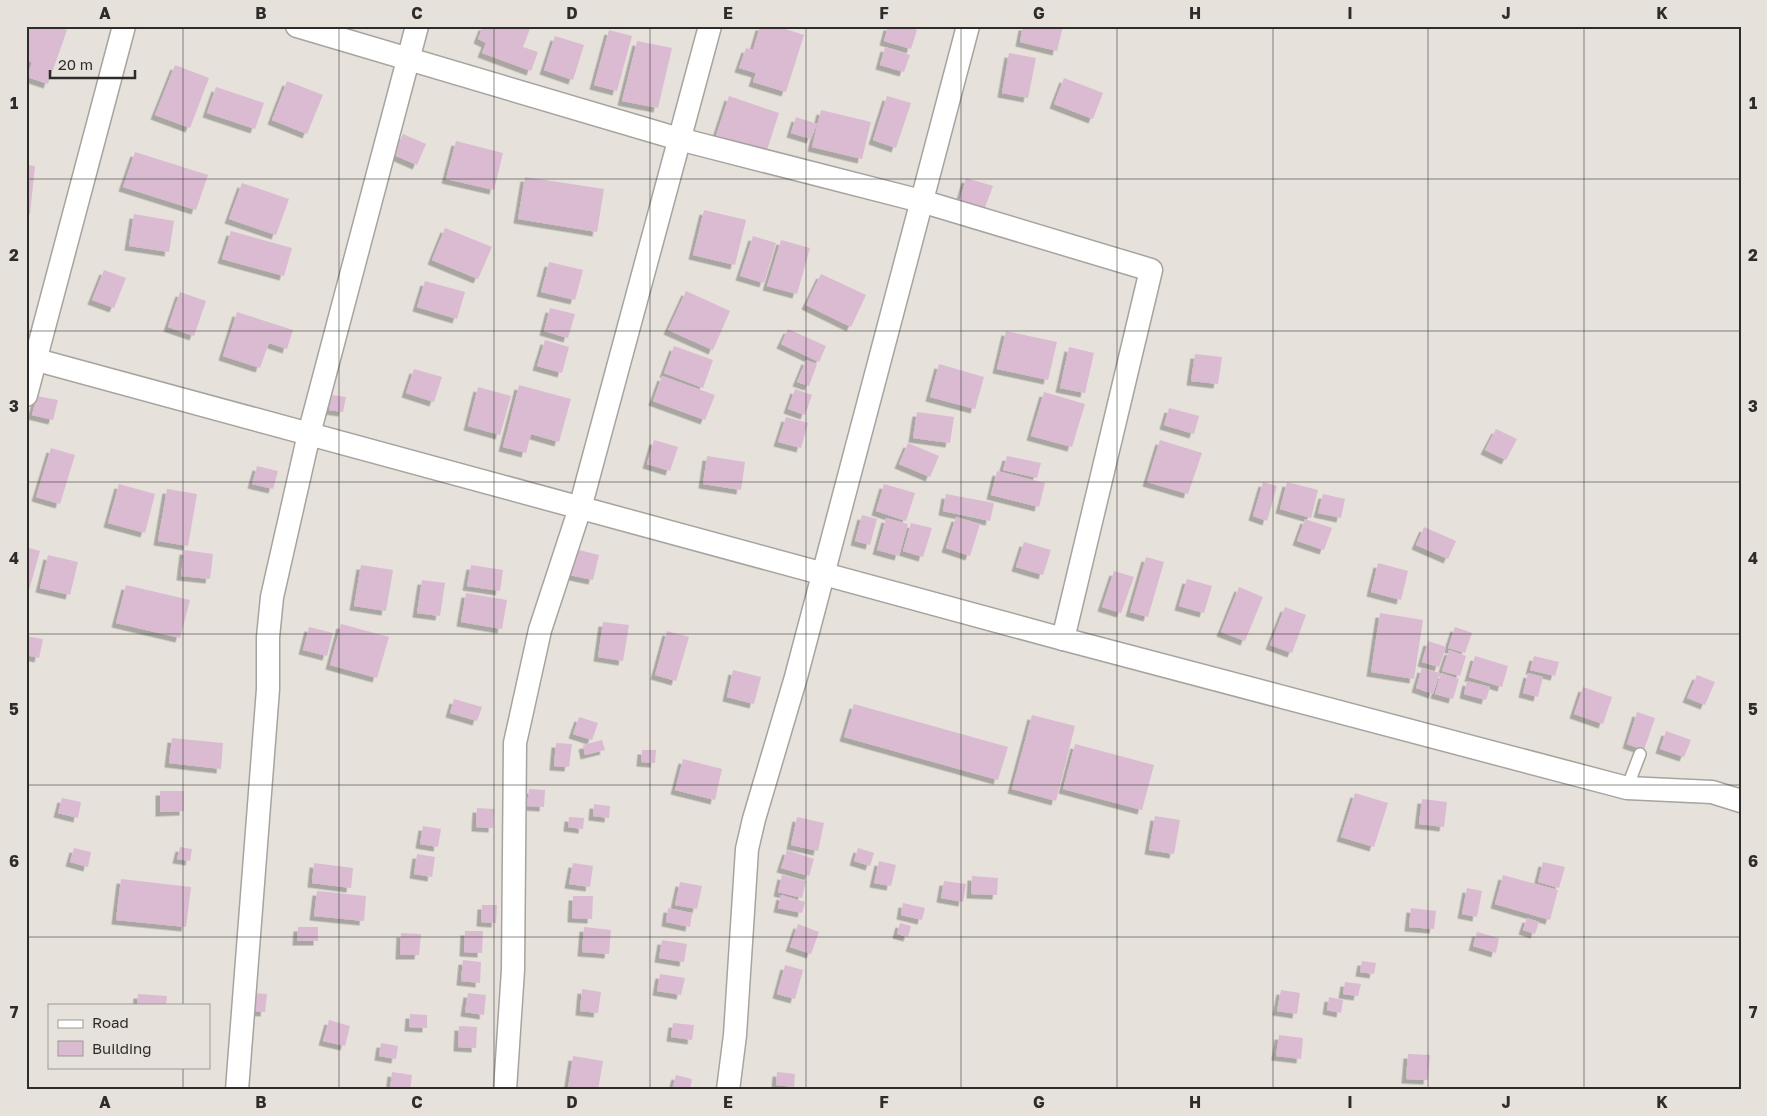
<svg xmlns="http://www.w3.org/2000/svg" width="1767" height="1116" viewBox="0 0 1767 1116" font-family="'Golos Text',sans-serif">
<defs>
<filter id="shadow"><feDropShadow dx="-4.5" dy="4.5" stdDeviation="0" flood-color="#0004"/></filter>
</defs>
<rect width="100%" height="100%" fill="#e6e1db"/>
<g fill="#dabbd2" filter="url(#shadow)">
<polygon points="29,26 55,26 67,30 48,84 27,77 32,62 26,60 26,35"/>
<polygon points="483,26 531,26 523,47 538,52 531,71 482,53 486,43 478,39"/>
<polygon points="760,26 776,26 804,35 786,92 753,82 756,73 739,68 746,48 753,50"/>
<polygon points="888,26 905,26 917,30 911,49 884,41"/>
<polygon points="1023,26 1063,26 1057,51 1020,42"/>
<polygon points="609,30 632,36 617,91 594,85"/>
<polygon points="555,36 584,45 573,80 544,70"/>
<polygon points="637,41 672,48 658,108 622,101"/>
<polygon points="885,47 910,55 904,72 880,65"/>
<polygon points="1009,53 1036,58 1028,98 1002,93"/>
<polygon points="175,65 209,78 190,128 155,115"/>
<polygon points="1064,78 1103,93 1093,119 1054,104"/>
<polygon points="287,81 323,95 307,134 272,120"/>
<polygon points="216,87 264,103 255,129 207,113"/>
<polygon points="729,96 779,113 765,156 715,139"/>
<polygon points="887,96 911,103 896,148 873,140"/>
<polygon points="821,110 871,122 862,159 812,147"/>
<polygon points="796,117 817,124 811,139 791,133"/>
<polygon points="403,134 426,144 417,165 394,155"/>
<polygon points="456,141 503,153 494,190 446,179"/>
<polygon points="135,152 208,175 196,210 123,187"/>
<polygon points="26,165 35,166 30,214 26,213"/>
<polygon points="525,177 604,189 597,232 518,219"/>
<polygon points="966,178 993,186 984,210 959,203"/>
<polygon points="242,183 289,199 276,235 229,219"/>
<polygon points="704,210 746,220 735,265 693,255"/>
<polygon points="134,214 174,221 169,252 129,246"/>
<polygon points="445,228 492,247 478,279 432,260"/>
<polygon points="231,231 292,248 284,276 222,259"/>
<polygon points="753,236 776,243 764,283 740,276"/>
<polygon points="781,240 810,248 797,294 767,286"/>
<polygon points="549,262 583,270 575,300 541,292"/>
<polygon points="104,270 126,278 114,308 92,300"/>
<polygon points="821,274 866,295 851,327 806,305"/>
<polygon points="425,281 465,292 457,319 417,307"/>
<polygon points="686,291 730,311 713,350 668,330"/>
<polygon points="180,292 206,301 194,336 168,327"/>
<polygon points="550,308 575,314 568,338 544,331"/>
<polygon points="237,312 293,330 287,349 269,343 260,368 223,356"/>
<polygon points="788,329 826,346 819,362 781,344"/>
<polygon points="1006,331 1057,342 1048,380 997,369"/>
<polygon points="545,340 569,347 562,373 537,366"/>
<polygon points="674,346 713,360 703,388 664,373"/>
<polygon points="1069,347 1094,353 1085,393 1060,388"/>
<polygon points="1195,354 1222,357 1218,384 1191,381"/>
<polygon points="806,360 817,364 809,386 797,382"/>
<polygon points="939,364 984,377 975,409 930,397"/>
<polygon points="414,369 442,377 434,402 406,393"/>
<polygon points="662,376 715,395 705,420 653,401"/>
<polygon points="519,385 571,399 559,442 531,434 526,453 503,447"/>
<polygon points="478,387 511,396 500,435 468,426"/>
<polygon points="795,389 812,395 805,415 788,409"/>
<polygon points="1044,392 1085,404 1072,447 1031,436"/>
<polygon points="332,395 346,397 343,412 329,410"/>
<polygon points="37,396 58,400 53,420 32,415"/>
<polygon points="1169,408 1199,416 1194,434 1164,425"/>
<polygon points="917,412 954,417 950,443 913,438"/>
<polygon points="786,417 808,423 801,448 778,442"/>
<polygon points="1496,429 1517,439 1506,460 1485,450"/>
<polygon points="654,440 678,447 670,471 647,464"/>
<polygon points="1160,440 1202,453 1188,494 1147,482"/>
<polygon points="908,443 939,456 930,477 899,464"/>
<polygon points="51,448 75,455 60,504 36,497"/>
<polygon points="707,456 745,462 741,490 703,484"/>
<polygon points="1007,456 1041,463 1037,478 1003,470"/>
<polygon points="257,466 278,471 273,489 252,484"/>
<polygon points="997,471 1045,483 1039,507 991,495"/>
<polygon points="1263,482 1277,486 1267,521 1253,516"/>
<polygon points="1287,482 1318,490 1311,518 1280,509"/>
<polygon points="119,484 155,494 145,533 108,523"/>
<polygon points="884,484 915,493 906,521 876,511"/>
<polygon points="167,489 197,494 188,546 158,541"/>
<polygon points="946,494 994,503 990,521 943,511"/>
<polygon points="1323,494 1345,499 1341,518 1318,513"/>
<polygon points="862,515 877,519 870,545 855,541"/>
<polygon points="956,517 980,524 970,556 946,548"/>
<polygon points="886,518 908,524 899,556 877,550"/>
<polygon points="1305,519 1332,528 1324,550 1297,541"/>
<polygon points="911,523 932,528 923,557 903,551"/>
<polygon points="1424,527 1456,541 1448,559 1416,545"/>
<polygon points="1024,542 1051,550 1043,575 1016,567"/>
<polygon points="26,547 40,551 29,590 26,590"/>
<polygon points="575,549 599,555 593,580 569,575"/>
<polygon points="184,550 213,554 210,579 181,576"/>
<polygon points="48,555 78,562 70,595 40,588"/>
<polygon points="1146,557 1164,562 1148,617 1130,612"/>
<polygon points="1378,563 1408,571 1401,600 1371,592"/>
<polygon points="361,565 393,570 386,611 354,606"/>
<polygon points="471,565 503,570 500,591 467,586"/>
<polygon points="1114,571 1134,577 1121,613 1102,607"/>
<polygon points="1187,579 1212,586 1204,613 1179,606"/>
<polygon points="422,580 445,583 440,616 417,613"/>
<polygon points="126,585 190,600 180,638 116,623"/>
<polygon points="1239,587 1263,597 1245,641 1221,632"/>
<polygon points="466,593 507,600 502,629 461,622"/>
<polygon points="1285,607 1306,615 1292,653 1270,645"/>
<polygon points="1380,613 1423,620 1414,679 1371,672"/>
<polygon points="603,622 629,625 623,661 598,657"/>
<polygon points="341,624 389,637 377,678 330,665"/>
<polygon points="309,627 333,633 327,656 303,650"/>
<polygon points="1455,627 1472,633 1465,653 1448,648"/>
<polygon points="667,631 689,637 676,681 655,675"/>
<polygon points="26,636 43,639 39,658 26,655"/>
<polygon points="1428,641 1446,647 1439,667 1422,662"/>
<polygon points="1449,650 1466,656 1460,676 1442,671"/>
<polygon points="1475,656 1508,666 1502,687 1469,677"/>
<polygon points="1534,656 1559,662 1555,676 1530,670"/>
<polygon points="1422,668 1440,673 1433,694 1416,688"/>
<polygon points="733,670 761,677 754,704 727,697"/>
<polygon points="1441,673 1459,679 1453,699 1435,694"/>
<polygon points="1528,673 1543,677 1538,697 1523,693"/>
<polygon points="1697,675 1715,682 1705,705 1687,698"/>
<polygon points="1467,681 1490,687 1486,700 1464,694"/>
<polygon points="1583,687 1612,697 1603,724 1574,714"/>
<polygon points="454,699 482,707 477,721 450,713"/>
<polygon points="854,704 1008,747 998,780 844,737"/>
<polygon points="1637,712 1655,718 1644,750 1627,744"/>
<polygon points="1032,715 1075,726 1056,801 1012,789"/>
<polygon points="579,717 598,723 592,740 573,734"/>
<polygon points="1666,731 1691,740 1684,757 1660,749"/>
<polygon points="172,738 223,743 221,769 169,763"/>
<polygon points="602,740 605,750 585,755 583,745"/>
<polygon points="556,743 572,744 569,767 554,766"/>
<polygon points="1075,744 1154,765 1142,810 1063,789"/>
<polygon points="642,750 656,750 655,763 641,762"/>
<polygon points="683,759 722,769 715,800 675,790"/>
<polygon points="529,789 545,790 544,807 527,806"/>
<polygon points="160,791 184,791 184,811 160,812"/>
<polygon points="1355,793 1388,803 1374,847 1341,837"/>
<polygon points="62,798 81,802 78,818 58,813"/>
<polygon points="1422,799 1447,802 1444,827 1419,824"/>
<polygon points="594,804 610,806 609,818 593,816"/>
<polygon points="477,808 494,809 493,828 476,827"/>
<polygon points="1155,816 1180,820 1174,854 1149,850"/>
<polygon points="569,817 584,818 583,829 568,827"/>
<polygon points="797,817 824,823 818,851 791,845"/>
<polygon points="423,826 441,829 438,847 420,844"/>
<polygon points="180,847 192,849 190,861 177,859"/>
<polygon points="74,848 91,852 88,867 70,862"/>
<polygon points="858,848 874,853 870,866 854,861"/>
<polygon points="787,850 814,859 809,876 781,868"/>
<polygon points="417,854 435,857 432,877 414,874"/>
<polygon points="879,861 896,865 891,886 874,883"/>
<polygon points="1543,862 1565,867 1559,888 1538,882"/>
<polygon points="314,863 353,868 351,888 312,883"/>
<polygon points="573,863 593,866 590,887 569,884"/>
<polygon points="782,875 806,881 802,898 778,892"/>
<polygon points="1503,875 1558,890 1550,920 1495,904"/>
<polygon points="972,876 998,878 997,895 971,894"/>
<polygon points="121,879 191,887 186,927 116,920"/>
<polygon points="944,881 966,884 963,902 941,898"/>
<polygon points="680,882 702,886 697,909 675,905"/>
<polygon points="1467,888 1482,891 1477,917 1462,914"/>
<polygon points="317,891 366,896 364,921 314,916"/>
<polygon points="781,895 805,902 802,913 778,908"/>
<polygon points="573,896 593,896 592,919 572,918"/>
<polygon points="903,903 925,908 922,920 901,915"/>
<polygon points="482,905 497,905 496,923 481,922"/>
<polygon points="668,908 692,913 690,927 666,922"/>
<polygon points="1411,908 1436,911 1434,929 1409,927"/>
<polygon points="1527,918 1539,922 1535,934 1523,930"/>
<polygon points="900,923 911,926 908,937 897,934"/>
<polygon points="798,924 819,932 811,954 790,947"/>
<polygon points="298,927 318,927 318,941 297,941"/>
<polygon points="584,927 611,930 609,954 582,952"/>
<polygon points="465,931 483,931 482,953 464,952"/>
<polygon points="1477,932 1499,938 1496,953 1473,946"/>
<polygon points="401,933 421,934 419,955 400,955"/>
<polygon points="662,940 687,944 684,962 659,958"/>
<polygon points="463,960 481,962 480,983 461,981"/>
<polygon points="1362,961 1376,963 1374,974 1360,972"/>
<polygon points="785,965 803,970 795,999 777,994"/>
<polygon points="660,974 685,978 681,995 657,991"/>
<polygon points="1345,982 1361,984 1358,996 1343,994"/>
<polygon points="582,989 601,992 598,1013 580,1011"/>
<polygon points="1281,990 1300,993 1297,1014 1277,1011"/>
<polygon points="254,993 267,994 265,1012 252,1011"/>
<polygon points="468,993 486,995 484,1015 465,1012"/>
<polygon points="138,994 167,996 166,1005 137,1005"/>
<polygon points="1329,997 1343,1000 1341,1013 1327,1010"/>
<polygon points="410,1014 427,1015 427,1028 409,1027"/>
<polygon points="329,1020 350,1026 345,1046 323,1041"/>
<polygon points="673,1023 694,1025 692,1040 671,1037"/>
<polygon points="459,1026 477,1027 476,1048 458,1047"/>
<polygon points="1279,1035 1303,1038 1301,1059 1276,1056"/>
<polygon points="381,1043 398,1046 396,1059 379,1056"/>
<polygon points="1408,1054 1430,1055 1428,1080 1406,1079"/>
<polygon points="573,1056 603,1061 598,1090 568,1088"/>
<polygon points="392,1072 412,1075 410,1090 390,1090"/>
<polygon points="777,1072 795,1074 794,1087 776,1085"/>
<polygon points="676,1075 692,1079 690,1090 672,1090"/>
</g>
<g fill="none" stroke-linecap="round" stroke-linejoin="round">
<g stroke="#a7a39e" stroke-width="14">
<polyline id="lane" points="1627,788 1640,754"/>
</g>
<g stroke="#a7a39e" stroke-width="25">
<g id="street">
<polyline points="297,26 679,139 921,201 1151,270 1063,639"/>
<polyline points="26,357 1063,639 1627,788 1712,792 1741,801"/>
<polyline points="26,395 124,26"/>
<polyline points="237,1090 268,689 268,637 272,597 309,434 417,26"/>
<polyline points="505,1090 513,970 515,743 540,630 580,508 710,26"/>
<polyline points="728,1090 735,1035 747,849 754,819 796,677 968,26"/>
</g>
</g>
<use href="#lane" stroke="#fff" stroke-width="11"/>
<use href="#street" stroke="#fff" stroke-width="22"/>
</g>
<path fill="none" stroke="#2e2c2a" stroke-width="1" stroke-opacity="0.55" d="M183,26V1005M339,26V1090M494,26V1090M650,26V1090M806,26V1090M961,26V1090M1117,26V1090M1273,26V1090M1428,26V1090M1584,26V1090M26,179H1741M26,331H1741M26,482H1741M26,634H1741M26,785H1741M26,937H1741M183,1067V1090"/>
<rect width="1767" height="1116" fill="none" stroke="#e6e1db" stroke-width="55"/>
<rect x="48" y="1004" width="162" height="65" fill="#e6e1db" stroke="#9c9994"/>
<rect x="58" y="1020" width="25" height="8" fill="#ffffff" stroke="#9c9994"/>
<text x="92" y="1028" font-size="15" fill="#2e2c2a">Road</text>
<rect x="58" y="1041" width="25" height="15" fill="#dabbd2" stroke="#9c9994"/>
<text x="92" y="1054" font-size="15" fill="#2e2c2a">Building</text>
<path d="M50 70v8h85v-8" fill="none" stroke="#2e2c2a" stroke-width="2.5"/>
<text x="58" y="70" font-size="15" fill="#2e2c2a" stroke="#e6e1db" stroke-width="4" paint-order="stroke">20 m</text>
<rect x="28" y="28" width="1712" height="1060" fill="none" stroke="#2e2c2a" stroke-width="2"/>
<g font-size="16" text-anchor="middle" font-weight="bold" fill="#2e2c2a">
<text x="105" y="19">A</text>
<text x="261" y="19">B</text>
<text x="417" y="19">C</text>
<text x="572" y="19">D</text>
<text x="728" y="19">E</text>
<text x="884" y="19">F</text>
<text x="1039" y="19">G</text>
<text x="1195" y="19">H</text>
<text x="1350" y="19">I</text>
<text x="1506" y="19">J</text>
<text x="1662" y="19">K</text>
<text x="14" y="109">1</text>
<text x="1753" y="109">1</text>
<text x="14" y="261">2</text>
<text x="1753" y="261">2</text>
<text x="14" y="412">3</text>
<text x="1753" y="412">3</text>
<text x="14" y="564">4</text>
<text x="1753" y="564">4</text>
<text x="14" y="715">5</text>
<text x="1753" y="715">5</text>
<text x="14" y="867">6</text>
<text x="1753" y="867">6</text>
<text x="14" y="1018">7</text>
<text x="1753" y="1018">7</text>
<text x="105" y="1108">A</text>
<text x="261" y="1108">B</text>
<text x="417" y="1108">C</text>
<text x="572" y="1108">D</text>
<text x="728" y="1108">E</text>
<text x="884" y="1108">F</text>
<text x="1039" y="1108">G</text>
<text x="1195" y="1108">H</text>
<text x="1350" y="1108">I</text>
<text x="1506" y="1108">J</text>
<text x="1662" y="1108">K</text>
</g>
</svg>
